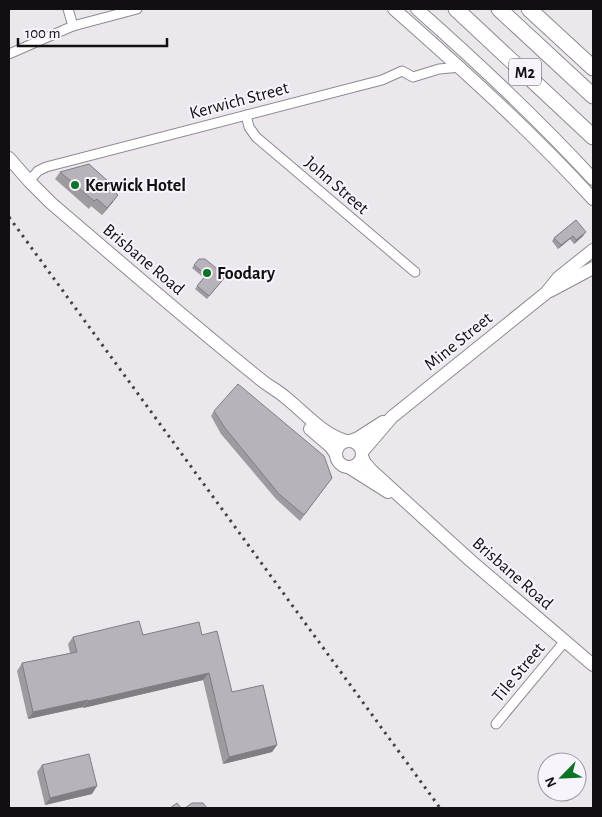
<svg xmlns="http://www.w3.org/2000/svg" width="602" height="817" viewBox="0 0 602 817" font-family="'Alegreya Sans',sans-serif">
<rect width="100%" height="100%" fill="#ebe7ed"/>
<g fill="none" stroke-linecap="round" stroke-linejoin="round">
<g stroke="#8e8a91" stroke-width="11">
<g id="minor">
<polyline points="68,9 73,26"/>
<polyline points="9,54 73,26 137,9"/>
<polyline points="246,115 249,127 256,137 415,272"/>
<polyline points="29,181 38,171 46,167 382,80 402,71 413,77 439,69 461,67"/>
<polyline points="496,724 565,641"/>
</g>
</g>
<g stroke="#8e8a91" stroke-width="14">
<g id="secondary">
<path d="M394,9C463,70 531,131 593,199"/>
<path d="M417,9C478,63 538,119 593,179"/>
<path d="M9,158L29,181L51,203C120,262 189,322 260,379C268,386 277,390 285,397C304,412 322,434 346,441"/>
<polyline points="550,291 593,268"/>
<polyline points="310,429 331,447 335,453"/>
<circle cx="349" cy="454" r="13"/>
<polyline points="350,441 358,438 383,422"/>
<polyline points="362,452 392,417 546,293 558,278 593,250"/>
<polyline points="362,457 365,463 372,471 471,561 593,665"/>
<polyline points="350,468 388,492"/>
</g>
</g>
<g stroke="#8e8a91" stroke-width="17">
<g id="motorway">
<polyline points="456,9 593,137"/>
<polyline points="499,9 593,96"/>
<polyline points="529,9 593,68"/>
</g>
</g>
<use href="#minor" stroke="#fff" stroke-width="9"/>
<use href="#secondary" stroke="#fff" stroke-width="12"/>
<use href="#motorway" stroke="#fff" stroke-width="15"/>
<polyline stroke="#424043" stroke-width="3" stroke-dasharray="2.5 5" stroke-linecap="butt" points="9,217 440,808"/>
</g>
<g fill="#9e9aa0">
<polygon points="60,172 108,186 113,202 102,215 91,206 89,209 55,179"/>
<polygon points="576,220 583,236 574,244 570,239 558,249 552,241 554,238"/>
<polygon points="199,259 226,276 207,299 195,289 204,278 192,268"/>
<polygon points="214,411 332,478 300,521 276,499 221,434 211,416"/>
<polygon points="143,635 202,635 232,692 277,745 272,752 223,764 203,680 83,708 83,707 28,719 17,671 22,663 70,653 68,644 73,637"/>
<polygon points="42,765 92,794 45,805 37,772"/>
</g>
<g fill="#817d82">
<polygon points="118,195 113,202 102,215 107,208"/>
<polygon points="586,232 583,236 574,244 576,240"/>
<polygon points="573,236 570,239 558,249 561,245"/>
<polygon points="209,673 203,680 83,708 88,701"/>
<polygon points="88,700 83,707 28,719 33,712"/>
<polygon points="277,745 272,752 223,764 229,757"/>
<polygon points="97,786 92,794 45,805 50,798"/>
</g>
<g fill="#b8b3ba" stroke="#817d82">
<polygon points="89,164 110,183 108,186 118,195 107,208 97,199 94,201 60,172"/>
<polygon points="576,220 586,232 576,240 573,236 561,245 554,238"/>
<polygon points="199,259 205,259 226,276 209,296 197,286 206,275 194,265"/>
<polygon points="238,384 324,456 332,478 304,515 279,494 225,428 214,411"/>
<polygon points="139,621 143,635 199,622 202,635 217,631 232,692 263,685 277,745 229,757 209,673 88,701 88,700 33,712 22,663 77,652 73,637"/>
<polygon points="89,754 97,786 50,798 42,765"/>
<polygon points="177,803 181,808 170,808"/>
<polygon points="192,803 203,803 207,808 185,808"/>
</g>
<g fill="#097426" stroke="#f8f4fb" stroke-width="2">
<circle cx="75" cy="185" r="5"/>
<circle cx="207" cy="273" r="5"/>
</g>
<g text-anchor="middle" stroke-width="4" stroke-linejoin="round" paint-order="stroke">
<rect fill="#f8f4fb" stroke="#565457" stroke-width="1" x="509" y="58.5" width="32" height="27" rx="4"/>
<g font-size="16" font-weight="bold" fill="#110f11">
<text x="525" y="78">M2</text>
</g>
<g font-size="18" fill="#110f11" stroke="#f8f4fb">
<text transform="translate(239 100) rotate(-15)" y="6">Kerwich Street</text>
<text transform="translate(337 185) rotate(41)" y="6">John Street</text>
<text transform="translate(144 259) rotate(40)" y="6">Brisbane Road</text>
<text transform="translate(458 341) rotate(-39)" y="6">Mine Street</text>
<text transform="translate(513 573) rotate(41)" y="6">Brisbane Road</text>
<text transform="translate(518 672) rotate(-50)" y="6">Tile Street</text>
</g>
<g font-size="18" font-weight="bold" fill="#110f11" stroke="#f8f4fb" text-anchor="start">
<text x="85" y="191">Kerwick Hotel</text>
<text x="217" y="279">Foodary</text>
</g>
</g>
<rect width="602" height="817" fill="none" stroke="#110f11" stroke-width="20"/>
<g transform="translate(562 777) rotate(246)"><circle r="24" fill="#f8f4fb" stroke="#9c989d"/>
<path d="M0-4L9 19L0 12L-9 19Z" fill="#097426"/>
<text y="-8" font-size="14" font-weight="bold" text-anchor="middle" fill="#110f11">N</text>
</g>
<path d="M18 38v8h149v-8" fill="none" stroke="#110f11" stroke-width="2.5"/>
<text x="25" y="38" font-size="15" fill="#110f11" stroke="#f8f4fb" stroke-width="4" paint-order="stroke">100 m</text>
</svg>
